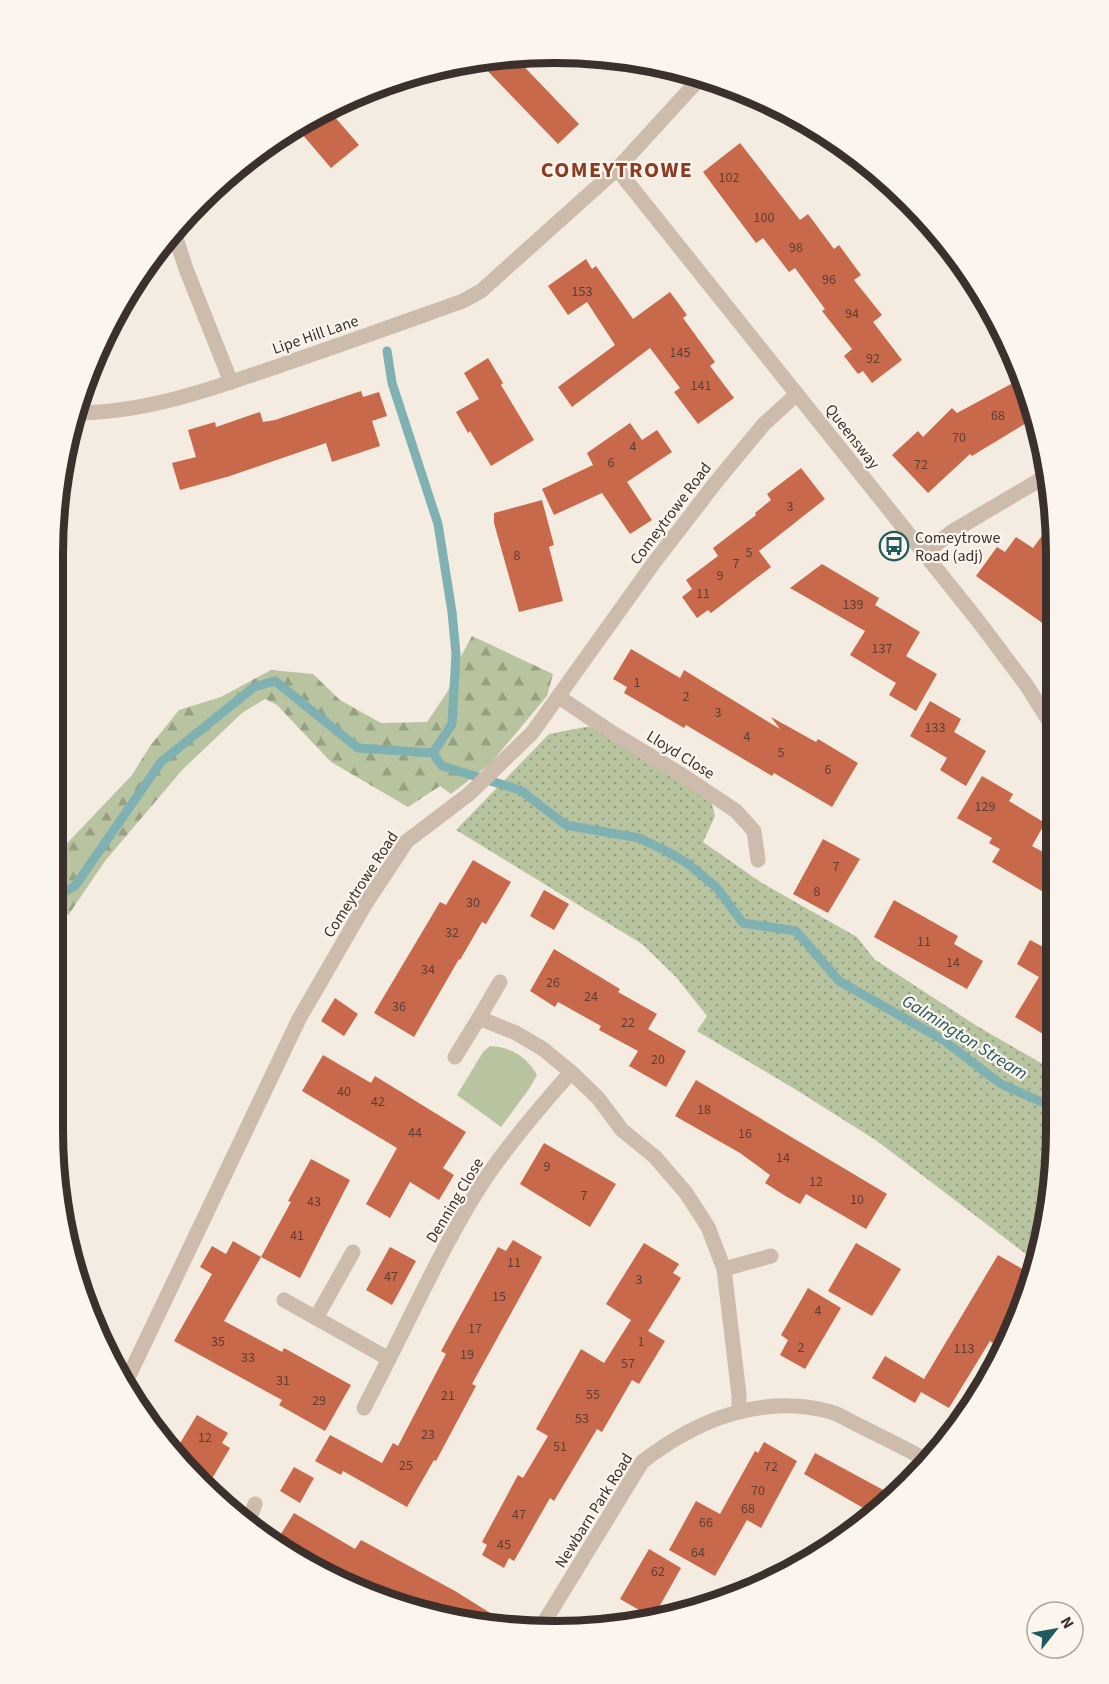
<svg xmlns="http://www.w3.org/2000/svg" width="1109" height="1684" viewBox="0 0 1109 1684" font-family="'Source Sans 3',sans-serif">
<defs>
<pattern id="grass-dots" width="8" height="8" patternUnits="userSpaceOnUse" patternTransform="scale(1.5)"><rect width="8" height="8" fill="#b8c4a0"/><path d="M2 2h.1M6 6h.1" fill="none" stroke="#97a083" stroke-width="1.8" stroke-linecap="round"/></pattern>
<pattern id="forest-firs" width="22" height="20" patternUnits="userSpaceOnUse" patternTransform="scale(1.5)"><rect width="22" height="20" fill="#b8c4a0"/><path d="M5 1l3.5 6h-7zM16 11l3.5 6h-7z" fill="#97a083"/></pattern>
</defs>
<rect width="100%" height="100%" fill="#f4ebe1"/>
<polygon fill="url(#grass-dots)" points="591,726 711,800 715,816 703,842 762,883 857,937 874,959 977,1026 1053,1070 1052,1195 1035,1261 877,1141 798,1091 697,1031 707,1016 676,977 642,944 456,830 549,734"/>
<polygon fill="url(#forest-firs)" points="472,636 553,674 547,696 491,763 451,794 440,786 408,807 331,762 277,705 265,699 242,713 183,769 105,861 69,914 54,924 54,857 132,775 150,746 179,710 221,697 271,670 313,674 340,700 381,723 427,722 448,691 460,658"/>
<path fill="#b8c4a0" d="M490,1046C511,1047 527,1057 537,1075L529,1089L501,1127L457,1095L483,1052Z"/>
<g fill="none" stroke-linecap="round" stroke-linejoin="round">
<g stroke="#7fb0b2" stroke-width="9">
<polyline points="387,351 392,383 438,524 452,612 456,654 452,724 433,753"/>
<polyline points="54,897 75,886 161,762 254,687 275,681 358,748 433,753 442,766 520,790 566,825 639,838 666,851 687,863 716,887 743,923 796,931 839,981 943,1040 1001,1084 1053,1107"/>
</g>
</g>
<g fill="#c8694b">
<polygon points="513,55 579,124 558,144 478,61"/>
<polygon points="327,108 359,145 331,168 296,127"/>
<polygon points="740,143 800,220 808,214 834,249 839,245 861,275 854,280 882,315 873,322 902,360 872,383 863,371 858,374 844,356 852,349 822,311 825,309 795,268 789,272 763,238 756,243 703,172"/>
<polygon points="586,259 592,269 596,266 633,319 670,292 687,315 683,318 715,362 710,366 734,398 698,424 674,392 680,388 650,348 572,407 558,387 615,345 587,302 568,315 548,286"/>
<polygon points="488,358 503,383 501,385 534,440 491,466 470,431 468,433 456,412 479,399 464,373"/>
<polygon points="1022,378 1036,417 972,456 970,454 928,493 892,455 918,431 923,437 952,408 957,413"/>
<polygon points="361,391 363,397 379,392 387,416 372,421 380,446 332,462 326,443 230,476 180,490 172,463 196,457 188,430 215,422 216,427 260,412 263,422 275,420"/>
<polygon points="630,423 642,440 657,430 672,452 627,482 652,520 630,534 602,493 554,515 542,489 593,465 587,453"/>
<polygon points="801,468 825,499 759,551 771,567 711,613 708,610 697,618 682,597 692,589 686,580 718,556 713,548 756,515 755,513 771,500 767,494"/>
<polygon points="542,500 554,545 549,547 563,601 519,612 494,523 494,513"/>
<polygon points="1055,518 1055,632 976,576 997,547 1005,552 1016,537 1033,548"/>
<polygon points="822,564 879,598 875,605 920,632 906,656 937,674 916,711 889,695 896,683 850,655 865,631 790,588"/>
<polygon points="631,649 680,678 684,670 780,729 771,717 816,742 818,739 858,763 832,807 774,773 772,776 686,725 684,728 624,693 627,687 613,679"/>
<polygon points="930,701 961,719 954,732 986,751 966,786 940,770 947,758 910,736"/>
<polygon points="982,776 1013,794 1009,801 1045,823 1032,846 1054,858 1054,898 992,862 1000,849 989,843 992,838 957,818"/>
<polygon points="823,839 860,859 828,913 793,894"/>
<polygon points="473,860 511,882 486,924 482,922 460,960 459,959 414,1037 374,1013 440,902 446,905"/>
<polygon points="544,890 569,904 554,930 530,916"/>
<polygon points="894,900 958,936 954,944 983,961 967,989 874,937"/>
<polygon points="1030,940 1053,952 1053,1040 1015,1017 1039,977 1017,964"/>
<polygon points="554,949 620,989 618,992 657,1014 648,1029 686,1051 666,1087 629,1066 638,1051 599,1030 601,1026 558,1002 555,1007 530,991"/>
<polygon points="335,998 358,1014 344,1036 321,1021"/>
<polygon points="323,1055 371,1083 375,1076 466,1132 443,1168 454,1175 439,1200 410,1182 390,1218 366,1204 397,1148 302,1091"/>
<polygon points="696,1080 887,1194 866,1229 806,1194 800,1204 787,1197 765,1183 770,1175 740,1153 675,1116"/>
<polygon points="544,1143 616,1184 590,1227 520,1184"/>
<polygon points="311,1159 350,1180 300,1278 261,1257 291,1202 288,1201"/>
<polygon points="513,1240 542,1257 472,1384 476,1386 436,1461 434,1460 407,1507 343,1471 341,1475 315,1461 330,1435 382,1463 393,1443 398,1446 446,1354 441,1351 476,1287 498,1247 506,1251"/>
<polygon points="233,1241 261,1257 224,1321 282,1352 284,1348 351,1385 325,1431 279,1405 282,1400 174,1341 212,1274 200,1267 212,1246 226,1254"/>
<polygon points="644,1243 679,1264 673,1273 681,1278 648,1331 665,1341 639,1384 632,1380 602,1432 597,1429 554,1501 550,1498 514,1561 509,1558 504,1568 482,1555 487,1545 482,1542 518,1475 523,1478 548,1436 536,1429 581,1349 604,1363 631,1320 606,1304"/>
<polygon points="856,1243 901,1269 872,1316 828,1291"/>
<polygon points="390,1247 416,1261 392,1305 366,1290"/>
<polygon points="998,1255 1031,1274 1026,1293 996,1345 990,1341 949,1408 921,1392 915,1403 872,1378 885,1356 924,1379"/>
<polygon points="808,1288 841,1308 805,1369 780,1355 788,1340 781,1335"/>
<polygon points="197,1415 228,1433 222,1443 230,1448 213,1477 206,1473 203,1478 176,1450"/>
<polygon points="764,1442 797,1461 761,1528 747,1520 715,1576 669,1550 696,1501 720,1514 755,1451 758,1453"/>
<polygon points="815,1453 887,1492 878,1507 872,1513 804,1474"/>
<polygon points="294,1467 314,1478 300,1503 280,1491"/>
<polygon points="294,1513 355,1549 361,1540 455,1591 503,1621 502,1623 393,1605 276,1542"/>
<polygon points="649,1549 681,1568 653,1618 620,1599"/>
</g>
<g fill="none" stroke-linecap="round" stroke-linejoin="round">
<g stroke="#cdbbac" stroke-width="15">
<polyline points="617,169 979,622 1027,686 1054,729"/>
<polyline points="173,229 186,269 231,382"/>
<path d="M80,413C151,412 220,386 287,363C346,343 404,322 463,301L481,291L617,169L702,76"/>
<polyline points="924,554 953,531 1048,475"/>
<polyline points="559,697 611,732 682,775 736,811 754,831 758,860"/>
<polyline points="500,982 479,1018 516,1033 543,1049 571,1072 598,1098 622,1130 655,1157 686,1193 708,1227 724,1269 739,1395 739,1411"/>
<polyline points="455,1057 479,1018"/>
<polyline points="724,1269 771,1256"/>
<path d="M284,1300L389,1359C419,1300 447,1238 483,1182C509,1143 540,1107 571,1072"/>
<polyline points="316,1318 353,1252"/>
<polyline points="125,1384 299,1019 366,903 407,841 469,794 532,733 653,564 716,482 764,424 797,394"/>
<polyline points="364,1408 389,1359"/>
<polyline points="247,1526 255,1504"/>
<path d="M540,1629L642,1462C696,1420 762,1393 831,1412C841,1415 851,1422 860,1426C884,1438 907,1449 930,1462"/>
</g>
</g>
<defs>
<g id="bus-ring" transform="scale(1.5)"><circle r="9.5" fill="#fbf5ee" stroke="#1f5a5e" stroke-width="1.5"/><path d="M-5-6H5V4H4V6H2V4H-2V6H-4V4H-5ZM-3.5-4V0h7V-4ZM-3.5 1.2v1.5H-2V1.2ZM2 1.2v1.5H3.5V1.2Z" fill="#1f5a5e"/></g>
</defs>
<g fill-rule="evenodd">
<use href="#bus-ring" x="894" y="546"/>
</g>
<g text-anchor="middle" stroke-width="4.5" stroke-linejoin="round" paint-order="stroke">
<g font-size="14" fill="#5e3e33">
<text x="729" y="182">102</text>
<text x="764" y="222">100</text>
<text x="796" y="252">98</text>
<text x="829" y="284">96</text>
<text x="582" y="296">153</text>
<text x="852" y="318">94</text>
<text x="680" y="357">145</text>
<text x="873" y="363">92</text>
<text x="701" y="390">141</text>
<text x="998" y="420">68</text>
<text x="959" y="442">70</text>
<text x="633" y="451">4</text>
<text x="611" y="467">6</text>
<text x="921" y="469">72</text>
<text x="790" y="511">3</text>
<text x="749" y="557">5</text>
<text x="517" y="560">8</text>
<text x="736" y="568">7</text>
<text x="720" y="580">9</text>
<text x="703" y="598">11</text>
<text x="853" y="609">139</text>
<text x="882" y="653">137</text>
<text x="637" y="687">1</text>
<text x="686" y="701">2</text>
<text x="718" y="717">3</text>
<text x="935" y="732">133</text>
<text x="747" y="741">4</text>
<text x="781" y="757">5</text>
<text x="828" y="774">6</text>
<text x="985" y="811">129</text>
<text x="836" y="871">7</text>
<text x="817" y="896">8</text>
<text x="473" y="907">30</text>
<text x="452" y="937">32</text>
<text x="924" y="946">11</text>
<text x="953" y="967">14</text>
<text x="428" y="974">34</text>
<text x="553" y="987">26</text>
<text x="591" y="1001">24</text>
<text x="399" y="1011">36</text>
<text x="628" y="1027">22</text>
<text x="658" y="1064">20</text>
<text x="344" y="1096">40</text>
<text x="378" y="1106">42</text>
<text x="704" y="1114">18</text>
<text x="415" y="1137">44</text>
<text x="745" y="1138">16</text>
<text x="783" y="1162">14</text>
<text x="547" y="1171">9</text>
<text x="816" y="1186">12</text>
<text x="584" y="1200">7</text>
<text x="857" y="1204">10</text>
<text x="314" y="1206">43</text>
<text x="297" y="1240">41</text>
<text x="514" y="1267">11</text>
<text x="391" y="1281">47</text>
<text x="639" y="1284">3</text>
<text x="499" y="1301">15</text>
<text x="818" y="1315">4</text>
<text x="475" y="1333">17</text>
<text x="218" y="1346">35</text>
<text x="641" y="1346">1</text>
<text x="801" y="1352">2</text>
<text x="964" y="1353">113</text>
<text x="467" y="1359">19</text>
<text x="248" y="1362">33</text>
<text x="628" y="1368">57</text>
<text x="283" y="1385">31</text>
<text x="593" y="1399">55</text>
<text x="448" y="1400">21</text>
<text x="319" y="1405">29</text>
<text x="582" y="1423">53</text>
<text x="428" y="1439">23</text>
<text x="205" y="1442">12</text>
<text x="560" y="1451">51</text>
<text x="406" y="1470">25</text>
<text x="771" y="1471">72</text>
<text x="758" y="1495">70</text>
<text x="748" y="1513">68</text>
<text x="519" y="1519">47</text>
<text x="706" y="1527">66</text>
<text x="504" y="1549">45</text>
<text x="698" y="1557">64</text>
<text x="658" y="1576">62</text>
</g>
<g font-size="16" fill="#3b302b" stroke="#fbf5ee">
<text transform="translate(315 334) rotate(-19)" y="6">Lipe Hill Lane</text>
<text transform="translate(853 436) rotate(52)" y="6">Queensway</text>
<text transform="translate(670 513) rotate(-53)" y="6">Comeytrowe Road</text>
<text transform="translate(681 754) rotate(32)" y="6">Lloyd Close</text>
<text transform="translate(360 884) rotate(-57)" y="6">Comeytrowe Road</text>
<text transform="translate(454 1200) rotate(-59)" y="6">Denning Close</text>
<text transform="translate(593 1510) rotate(-58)" y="6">Newbarn Park Road</text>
</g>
<g font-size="16" fill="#3b302b" stroke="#fbf5ee" text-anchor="start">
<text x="915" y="543">Comeytrowe<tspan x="915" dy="18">Road (adj)</tspan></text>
</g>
<g font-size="18" font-style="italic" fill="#1f5a5e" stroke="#fbf5ee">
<text transform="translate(965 1037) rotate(32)" y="6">Galmington Stream</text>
</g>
<g font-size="22" font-weight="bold" letter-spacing="1.5" fill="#8c3b22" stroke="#fbf5ee">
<text x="617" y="177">COMEYTROWE</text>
</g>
</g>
<path d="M0 0H1109V1684H0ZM554 63H555A491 491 0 0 1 1046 554V1130A491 491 0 0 1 555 1621H554A491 491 0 0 1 63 1130V554A491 491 0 0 1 554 63Z" fill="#fbf5ee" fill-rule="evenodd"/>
<path fill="none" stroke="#3b302b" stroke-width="8" d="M554 63H555A491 491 0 0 1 1046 554V1130A491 491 0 0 1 555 1621H554A491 491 0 0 1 63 1130V554A491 491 0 0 1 554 63Z"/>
<g transform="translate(1055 1630) rotate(59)"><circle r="28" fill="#fbf5ee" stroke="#aea6a0" stroke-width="1.5"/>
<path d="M0-4.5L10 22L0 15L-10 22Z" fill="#1f5a5e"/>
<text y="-9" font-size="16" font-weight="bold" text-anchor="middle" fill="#3b302b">N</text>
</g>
</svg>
